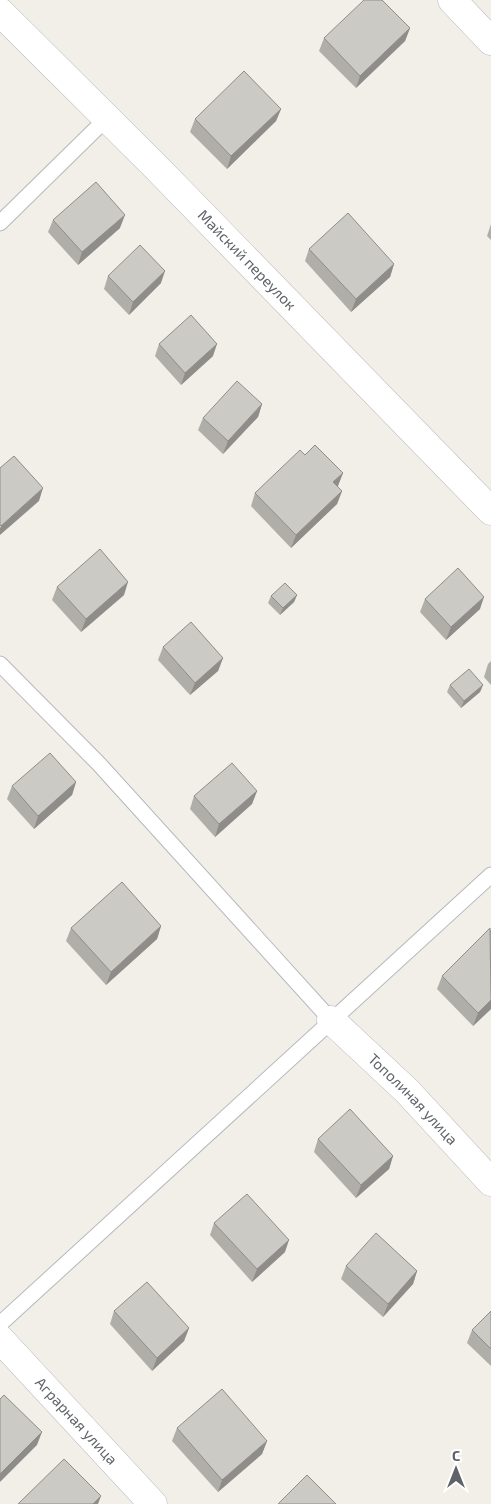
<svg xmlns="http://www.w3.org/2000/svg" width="491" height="1504" viewBox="0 0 491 1504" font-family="'Exo 2',sans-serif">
<rect width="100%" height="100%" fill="#f1efe8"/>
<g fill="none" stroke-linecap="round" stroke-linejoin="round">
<g stroke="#b5b8bc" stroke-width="17">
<g id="lane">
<polyline points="0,223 107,118"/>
<polyline points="0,664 99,764 331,1020"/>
<polyline points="0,1324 491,875"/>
</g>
</g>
<g stroke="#b5b8bc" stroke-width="29">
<g id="street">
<polyline points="452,0 491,41"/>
<path id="s1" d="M0,12L156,167L491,511"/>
<path id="s2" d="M331,1020L407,1091L491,1182"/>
<path id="s3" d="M0,1339L153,1504"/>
</g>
</g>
<use href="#lane" stroke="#fff" stroke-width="15"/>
<use href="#street" stroke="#fff" stroke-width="28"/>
</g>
<g fill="#afaea9">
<polygon points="410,28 405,41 356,88 319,51 324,38"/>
<polygon points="281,109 276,121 227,169 190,132 195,119"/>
<polygon points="53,220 120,228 78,265 48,232"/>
<polygon points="491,224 491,240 487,236"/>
<polygon points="309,249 394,264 390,277 351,312 305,261"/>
<polygon points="108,276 161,283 129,315 104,289"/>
<polygon points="159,344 213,356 181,385 155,356"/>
<polygon points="262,404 258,417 223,454 198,430 203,418"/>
<polygon points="305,455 343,473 337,487 342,491 337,504 291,548 251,506 255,493"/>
<polygon points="57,587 124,595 81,632 52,600"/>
<polygon points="297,595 294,602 280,615 268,603 271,596"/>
<polygon points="425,599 480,609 446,640 420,612"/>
<polygon points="163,647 223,658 218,671 190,695 158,660"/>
<polygon points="491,661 491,685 484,677 488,664"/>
<polygon points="450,685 483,685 480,692 461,708 447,692"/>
<polygon points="76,782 72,795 34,829 7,799 12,786"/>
<polygon points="257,791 252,804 215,837 190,809 194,796"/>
<polygon points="161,926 157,939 106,985 66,941 71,928"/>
<polygon points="491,929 491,1009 473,1026 437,989 442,976"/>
<polygon points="318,1139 393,1156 389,1169 356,1198 314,1152"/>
<polygon points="214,1223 285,1252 252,1282 210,1235"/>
<polygon points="346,1266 417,1271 413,1284 383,1317 341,1279"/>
<polygon points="114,1311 189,1328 184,1341 152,1371 110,1324"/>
<polygon points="491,1311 491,1366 467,1343 472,1330"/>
<polygon points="177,1428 267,1441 262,1454 218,1492 172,1441"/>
</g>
<g fill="#8f8d8a">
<polygon points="410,28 405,41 356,88 360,76"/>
<polygon points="281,109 276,121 227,169 231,156"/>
<polygon points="125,215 120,228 78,265 82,252"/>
<polygon points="394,264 390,277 351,312 356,299"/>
<polygon points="165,271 161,283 129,315 133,302"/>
<polygon points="217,344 213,356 181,385 185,373"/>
<polygon points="262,404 258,417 223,454 228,441"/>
<polygon points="343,473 338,486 329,495 333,482"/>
<polygon points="43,488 39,501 0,535 0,528 1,526"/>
<polygon points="342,491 337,504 291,548 296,535"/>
<polygon points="128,582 124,595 81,632 86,619"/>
<polygon points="297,595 294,602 280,615 283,608"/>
<polygon points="484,597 480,609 446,640 451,627"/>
<polygon points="223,658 218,671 190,695 195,683"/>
<polygon points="483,685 480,692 461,708 464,701"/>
<polygon points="76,782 72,795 34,829 38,816"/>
<polygon points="257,791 252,804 215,837 219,824"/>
<polygon points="161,926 157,939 106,985 111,972"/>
<polygon points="491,1000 491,1009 473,1026 478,1013"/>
<polygon points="393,1156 389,1169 356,1198 361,1185"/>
<polygon points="289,1240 285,1252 252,1282 257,1269"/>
<polygon points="417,1271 413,1284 383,1317 388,1304"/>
<polygon points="189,1328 184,1341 152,1371 157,1358"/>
<polygon points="42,1432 37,1445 0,1482 0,1474"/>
<polygon points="267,1441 262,1454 218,1492 222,1480"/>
<polygon points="101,1496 98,1504 93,1504"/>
</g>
<g fill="#cccac5" stroke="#8f8d8a">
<polygon points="364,0 382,0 410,28 360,76 324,38"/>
<polygon points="244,71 281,109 231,156 195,119"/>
<polygon points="96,182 125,215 82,252 53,220"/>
<polygon points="348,213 394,264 356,299 309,249"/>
<polygon points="140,245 165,271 133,302 108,276"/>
<polygon points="191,315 217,344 185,373 159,344"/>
<polygon points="237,381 262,404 228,441 203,418"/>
<polygon points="315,445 343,473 333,482 342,491 296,535 255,493 300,450 305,455"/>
<polygon points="14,456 43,488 1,526 0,525 0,468"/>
<polygon points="100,549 128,582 86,619 57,587"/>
<polygon points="458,568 484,597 451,627 425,599"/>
<polygon points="285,583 297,595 283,608 271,596"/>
<polygon points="191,622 223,658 195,683 163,647"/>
<polygon points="469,669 483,685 464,701 450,685"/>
<polygon points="50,753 76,782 38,816 12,786"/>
<polygon points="232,763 257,791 219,824 194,796"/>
<polygon points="122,882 161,926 111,972 71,928"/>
<polygon points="490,928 491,1000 478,1013 442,976"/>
<polygon points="350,1109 393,1156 361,1185 318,1139"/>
<polygon points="247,1194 289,1240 257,1269 214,1223"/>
<polygon points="376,1233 417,1271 388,1304 346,1266"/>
<polygon points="147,1282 189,1328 157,1358 114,1311"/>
<polygon points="491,1311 491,1349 472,1330"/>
<polygon points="222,1389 267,1441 222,1480 177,1428"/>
<polygon points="4,1395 42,1432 0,1474 0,1399"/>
<polygon points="64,1459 101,1496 93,1504 18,1504"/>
<polygon points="307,1475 336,1504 278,1504"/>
</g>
<g text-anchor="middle" stroke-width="5" stroke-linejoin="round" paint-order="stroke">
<g font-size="15" fill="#5f6368" stroke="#fff">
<text dy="5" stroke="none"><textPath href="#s1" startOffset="350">Майский переулок</textPath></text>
<text dy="5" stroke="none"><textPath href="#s2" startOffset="114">Тополиная улица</textPath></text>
<text dy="5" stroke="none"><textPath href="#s3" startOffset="112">Аграрная улица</textPath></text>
</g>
</g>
<g transform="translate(456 1469)" stroke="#ffffff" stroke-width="4" paint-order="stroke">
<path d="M0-4L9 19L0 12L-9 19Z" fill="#5f6368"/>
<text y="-8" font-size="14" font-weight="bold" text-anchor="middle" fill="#5f6368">С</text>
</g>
</svg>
